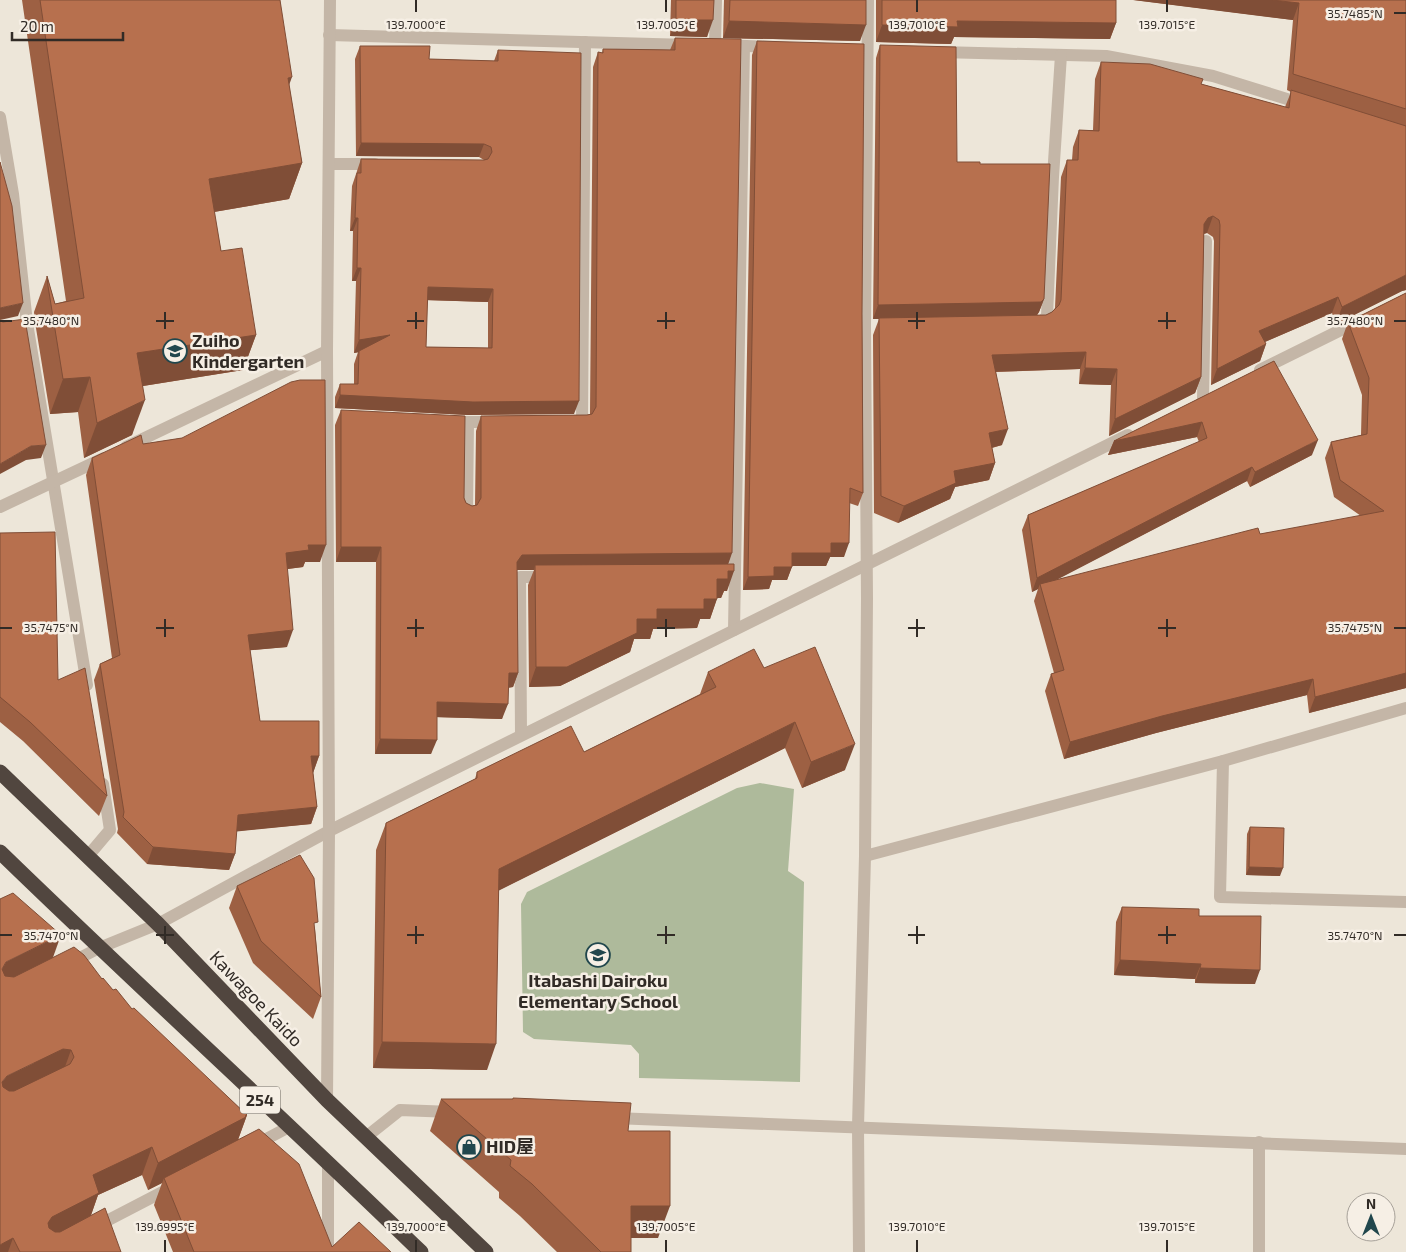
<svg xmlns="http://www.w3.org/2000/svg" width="1406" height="1252" viewBox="0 0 1406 1252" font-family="'Exo 2','Noto Sans JP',sans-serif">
<rect width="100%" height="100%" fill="#ede6d9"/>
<polygon fill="#aeba9b" points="760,783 794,789 788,871 804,882 800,1082 639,1078 639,1054 631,1045 534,1039 523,1032 521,904 527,892 737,788"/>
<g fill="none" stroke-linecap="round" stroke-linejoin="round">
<g stroke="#c4b6a7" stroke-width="12">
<polyline points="329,35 689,45"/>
<polyline points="715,45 716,0"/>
<polyline points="724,45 772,47"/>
<polyline points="939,52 1106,56 1213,76 1303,104"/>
<polyline points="0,117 13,194 27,323 87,685"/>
<polyline points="330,164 375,164"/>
<polyline points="1036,323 1040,323 1047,316 1053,177 1061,55"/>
<polyline points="1260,370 1361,320"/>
<polyline points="1203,399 1206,241"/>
<polyline points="450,422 495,422"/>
<polyline points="572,422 582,422 585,42"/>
<polyline points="126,447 327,351"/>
<polyline points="0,507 104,458"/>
<polyline points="467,513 468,423"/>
<polyline points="734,630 744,46"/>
<polyline points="521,735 520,577 547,577"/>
<polyline points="1223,761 1220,897 1406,902"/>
<polyline points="88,856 110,830 103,784"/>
<polyline points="865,856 1223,761 1406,708"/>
<polyline points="70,963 99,948 158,924 329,831 1128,435"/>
<polyline points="327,1100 329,831 327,351 330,0"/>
<polyline points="614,1118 1406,1149"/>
<polyline points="366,1137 400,1110 452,1112"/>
<polyline points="255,1145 289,1127"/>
<polyline points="95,1227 172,1187"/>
<polyline points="328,1252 328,1162"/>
<polyline points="859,1252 858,1127 865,856 867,598 865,327 868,0"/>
<polyline points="1259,1252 1259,1142"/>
</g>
<g stroke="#51463f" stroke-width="15">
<polyline points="0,772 158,924 327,1100 486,1252"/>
<path d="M0,852C139,987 282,1117 421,1252"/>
</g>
</g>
<g fill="#9d6043" fill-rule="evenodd">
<polygon points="22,0 280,0 289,85 302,163 289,199 214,212 221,251 256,335 243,370 143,386 132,435 84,458 78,412 50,414 35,322 34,312 47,276 55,304 66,301"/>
<polygon points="671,0 714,0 707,37 670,36"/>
<polygon points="724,0 866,0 860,41 723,38"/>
<polygon points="876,0 1116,0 1116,23 1110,39 954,37 951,44 876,42"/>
<polygon points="1134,0 1406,0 1406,290 1402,291 1336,324 1332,313 1265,342 1266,344 1260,361 1211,385 1214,241 1213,237 1207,233 1204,234 1201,377 1195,393 1109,436 1111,385 1079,384 1080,369 996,372 1002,445 992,448 995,463 989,480 955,487 950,499 898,523 874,513 873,335 879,319 873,319 876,58 880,45 957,162 980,164 1044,299 1039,312 1037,315 1046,315 1052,312 1055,308 1061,177 1067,160 1072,160 1073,147 1079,130 1093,130 1095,79 1101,62 1201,84 1285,107 1291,92 1287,90 1293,20"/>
<polygon points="675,38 728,564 727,591 724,591 721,598 717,598 710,619 700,619 697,628 653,629 650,639 634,639 630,652 560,686 529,687 528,585 534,570 517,570 518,673 513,687 508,688 502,719 437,717 431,754 375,754 376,562 336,562 335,425 341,410 464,498 466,503 472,506 475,505 476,431 481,416 587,415 590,414 593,67 598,52 602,53 603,49 670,50"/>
<polygon points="757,41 862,314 863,493 858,506 849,503 844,557 830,557 826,566 792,566 787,580 772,580 769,589 743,590 752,55"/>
<path d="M360,46L429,59L494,61L498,50L574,414L468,415L335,408V397L340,384H354V364L358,352L354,353L356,281H352L353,231H350L352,186L361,159L484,160L479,157L356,156L355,59ZM427,300L488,302V348L426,347Z"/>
<polygon points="1406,293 1406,688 1309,713 1307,695 1156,733 1064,759 1045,691 1051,674 1054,673 1034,601 1038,589 1032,592 1022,530 1028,515 1199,442 1197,437 1108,455 1114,441 1274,361 1312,455 1250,487 1247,481 1055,580 1260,534 1361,516 1334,497 1325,458 1331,442 1361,435 1362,395 1342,339 1348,322"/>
<polygon points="182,438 320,562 305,562 303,567 287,569 287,647 250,650 260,721 319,756 313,773 317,807 311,824 236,831 235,854 229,870 147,864 117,833 118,829 94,680 100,664 112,658 86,475 92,458 143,444"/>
<polygon points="0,533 58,680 107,796 99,816 23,741 0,722"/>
<polygon points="764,668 845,770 802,788 785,748 499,890 487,1070 373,1068 376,850 386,823 475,779 477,772 584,752 700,694 708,672"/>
<polygon points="1250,827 1280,876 1246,875 1247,834"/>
<polygon points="237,886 315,929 321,997 313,1019 253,963 229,908"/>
<polygon points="1122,907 1199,916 1255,984 1195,983 1195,979 1114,975 1116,922"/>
<polygon points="53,957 102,979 132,1009 247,1115 238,1140 332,1247 391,1252 173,1252 154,1205 162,1183 148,1190 142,1175 98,1195 91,1215 121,1252 0,1252"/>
<polygon points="441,1099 628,1131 658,1238 631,1238 631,1252 557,1252 520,1216 499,1198 499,1192 430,1131"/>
</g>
<g fill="#804e37">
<polygon points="1133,0 1272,0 1299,3 1293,20"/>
<polygon points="676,20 713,20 707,37 670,36"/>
<polygon points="729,21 866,25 860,41 723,38"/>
<polygon points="957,21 1116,23 1110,39 954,37 951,44 876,42 882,25"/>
<polygon points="292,77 279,113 288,78"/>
<polygon points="361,143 484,144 479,157 356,156"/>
<polygon points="302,163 289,199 196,215 209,179"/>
<polygon points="1213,216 1207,233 1202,234 1204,224 1208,218"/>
<polygon points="355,218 358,218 353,231 350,231"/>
<polygon points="357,268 361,268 356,281 352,281"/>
<polygon points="1406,275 1406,290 1402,291 1336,324 1342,307"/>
<polygon points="428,287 493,289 488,302 423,300"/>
<polygon points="1338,297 1332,313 1253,347 1259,331"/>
<polygon points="1044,299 1039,312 1037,315 873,319 878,305"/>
<polygon points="23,303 18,316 0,320 0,308"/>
<polygon points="256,335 243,370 124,389 137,353"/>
<polygon points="390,335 386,348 354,353 359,340"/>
<polygon points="1266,344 1260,361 1211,385 1217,369"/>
<polygon points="1086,352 1080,369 986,372 992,355"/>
<polygon points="1085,368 1117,369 1111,385 1079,384"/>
<polygon points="90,377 78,412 50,414 63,379"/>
<polygon points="1201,377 1195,393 1109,436 1115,419"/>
<polygon points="340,395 579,401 574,414 468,415 335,408"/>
<polygon points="145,400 132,435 84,458 97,423"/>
<polygon points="1202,422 1197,437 1108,455 1114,441"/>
<polygon points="1008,429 1002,445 983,450 989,433"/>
<polygon points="1318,440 1312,455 1250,487 1255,472"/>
<polygon points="46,445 41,458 26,460 0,474 0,464 31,446"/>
<polygon points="995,463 989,480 955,487 950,499 898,523 904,506 954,471"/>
<polygon points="1252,467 1247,481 1041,588 1040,584 1038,589 1032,592 1037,578"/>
<polygon points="831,543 849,543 844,557 830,557 826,566 787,566 792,553"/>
<polygon points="308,545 326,545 320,562 305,562 303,567 280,570 286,553"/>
<polygon points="341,547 381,547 376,562 336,562"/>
<polygon points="732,553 727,568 535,565 534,570 516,570 517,562 522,555"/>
<polygon points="774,567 792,567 787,580 772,580 769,589 743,590 748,577"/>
<polygon points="728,571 734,571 727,591 724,591 721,598 710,598 717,579"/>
<polygon points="704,599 717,599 710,619 700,619 697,628 653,629 650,639 634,639 630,652 560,686 529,687 536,667 657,609"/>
<polygon points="293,630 287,647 242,651 248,635"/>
<polygon points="509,673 518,673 513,687 503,688"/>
<polygon points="1406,673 1406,688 1309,713 1315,697"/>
<polygon points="1313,679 1307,695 1156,733 1064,759 1070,742 1162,716"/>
<polygon points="437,702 508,704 502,719 432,717"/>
<polygon points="795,722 785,748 490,895 499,869"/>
<polygon points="380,739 437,740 431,754 375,754"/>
<polygon points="855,744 845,770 802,788 811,762"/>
<polygon points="311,756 319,756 313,773"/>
<polygon points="317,807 311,824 232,832 238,815"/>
<polygon points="153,847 235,854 229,870 147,864"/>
<polygon points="1249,867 1283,868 1280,876 1246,875"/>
<polygon points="61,935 51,963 0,988 2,969 6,962"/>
<polygon points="1120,960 1201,964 1195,979 1114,975"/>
<polygon points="1200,968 1260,970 1255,984 1195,983"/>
<polygon points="382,1042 496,1044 487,1070 373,1068"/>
<polygon points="63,1049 71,1050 61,1078 0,1102 2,1082 7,1076"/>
<polygon points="247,1115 236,1145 164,1178 162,1183 148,1190 158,1163"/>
<polygon points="152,1147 142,1175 98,1195 89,1221 42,1245 48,1223 52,1217 93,1175"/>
<polygon points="631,1206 670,1206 658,1238 620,1238"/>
<polygon points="13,1238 8,1252 0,1252 0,1245"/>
</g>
<g fill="#b7704e" stroke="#804e37" fill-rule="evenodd">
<polygon points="40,0 280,0 292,77 288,78 302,163 209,179 221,251 242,248 256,335 137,353 145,400 97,423 90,377 63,379 48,286 47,276 55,304 84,298"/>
<polygon points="676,0 714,0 713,20 676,20"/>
<polygon points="730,0 866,0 866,25 729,21"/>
<polygon points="882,0 1116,0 1116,23 957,21 958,27 882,25"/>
<polygon points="1272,0 1406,0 1406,109 1293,74 1299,3"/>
<polygon points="675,38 741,39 732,553 522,555 517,562 518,673 509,673 508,704 437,702 437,740 380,739 381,547 341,547 341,410 465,416 464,498 466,503 472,506 477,505 481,498 481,416 587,415 592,414 596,407 598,52 603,53 603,49 675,50"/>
<polygon points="757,41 864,44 862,314 863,493 850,488 849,543 831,543 831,553 792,553 792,567 774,567 774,576 748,577"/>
<polygon points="880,45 956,47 957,162 980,162 980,164 1050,164 1044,299 1041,302 878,305"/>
<path d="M360,46H430L429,59L498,61V50L581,53L579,401L473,402L340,395V384H358L359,351L390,335L359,340L361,268H357L358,218H355L357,173H361V159L484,160L488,159L492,152L491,147L484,144L361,143ZM428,287L493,289L492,348L426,347Z"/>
<polygon points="1101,62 1150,64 1203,79 1201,84 1289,108 1291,90 1406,126 1406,275 1342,307 1338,297 1259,331 1266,344 1217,369 1220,225 1219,220 1213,216 1208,218 1204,224 1201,377 1115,419 1117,369 1085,368 1086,352 992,355 1008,429 989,433 995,463 954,471 956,483 904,506 881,496 879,318 1046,315 1052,312 1059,305 1061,300 1067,160 1078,160 1079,130 1099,131"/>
<polygon points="0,162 12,206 23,303 0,308"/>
<polygon points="1406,293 1406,673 1315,697 1313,679 1162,716 1070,742 1051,674 1064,670 1040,584 1258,528 1260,534 1384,511 1340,480 1331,442 1367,434 1369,378 1348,322"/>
<polygon points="25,319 46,445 31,446 0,464 0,321 3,322"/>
<polygon points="1274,361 1318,440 1255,472 1252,467 1037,578 1028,515 1207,438 1202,422 1114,441"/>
<polygon points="300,380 325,380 326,545 308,545 309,550 286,553 293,630 248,635 260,721 319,721 319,756 311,756 317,807 238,815 235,854 153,847 123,817 124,812 100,664 120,655 92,458 141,435 143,444 182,438 291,382"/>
<polygon points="55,532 58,680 85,668 107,796 30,722 0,697 0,533"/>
<polygon points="734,564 734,571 728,571 728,579 717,579 717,599 704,599 704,609 657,609 657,619 637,619 637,633 567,667 536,667 535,565"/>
<polygon points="815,647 855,744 811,762 795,722 499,869 496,1044 382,1042 386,823 477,778 477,772 571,726 584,752 716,687 708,672 754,649 764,668"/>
<polygon points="1250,827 1284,828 1283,868 1249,867"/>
<polygon points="300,855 314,878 318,922 314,923 321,997 261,941 237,886"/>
<path d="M13,893L61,935L6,962L2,969L5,976L14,977L74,947L84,955L102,979L103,978L113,990L116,989L132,1009L134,1008L247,1115L245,1116L246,1117L158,1163L152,1147L93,1175L99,1193L52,1217L48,1223L49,1228L55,1232H60L105,1208L121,1252H20L13,1238L0,1245V899ZM63,1049L71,1050L74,1057L70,1064L14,1091H9L3,1087L2,1082L7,1076Z"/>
<polygon points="1122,907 1199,909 1199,916 1261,916 1260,970 1200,968 1201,964 1120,960"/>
<polygon points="513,1098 631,1103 628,1131 670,1131 670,1206 631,1206 631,1252 601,1252 532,1184 510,1166 511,1160 441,1099 513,1099"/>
<polygon points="259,1129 299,1164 332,1247 359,1222 391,1252 194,1252 164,1178"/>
</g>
<path fill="none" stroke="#312b26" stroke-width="2" d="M416,0V12M666,0V12M917,0V12M1167,0V12M1394,13H1406M165,312V329M416,312V329M666,312V329M917,312V329M1167,312V329M0,321H12M156,321H174M407,321H424M657,321H675M908,321H925M1158,321H1176M1394,321H1406M165,619V637M416,619V637M666,619V637M917,619V637M1167,619V637M0,628H12M156,628H174M407,628H424M657,628H675M908,628H925M1158,628H1176M1394,628H1406M165,926V944M416,926V944M666,926V944M917,926V944M1167,926V944M0,935H12M156,935H174M407,935H424M657,935H675M908,935H925M1158,935H1176M1394,935H1406M165,1240V1252M416,1240V1252M666,1240V1252M917,1240V1252M1167,1240V1252"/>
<defs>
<g id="school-ring" transform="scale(1.25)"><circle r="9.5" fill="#f6efe5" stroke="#21474d" stroke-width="1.5"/><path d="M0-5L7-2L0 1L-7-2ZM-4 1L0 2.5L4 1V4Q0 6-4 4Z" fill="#21474d"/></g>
<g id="shop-ring" transform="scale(1.25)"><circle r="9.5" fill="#f6efe5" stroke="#21474d" stroke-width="1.5"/><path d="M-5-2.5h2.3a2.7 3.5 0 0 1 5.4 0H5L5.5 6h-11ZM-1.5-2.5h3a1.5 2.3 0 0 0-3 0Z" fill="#21474d"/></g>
</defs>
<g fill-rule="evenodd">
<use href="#school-ring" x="175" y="351"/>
<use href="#school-ring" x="598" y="955"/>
<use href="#shop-ring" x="469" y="1147"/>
</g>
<g text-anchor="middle" stroke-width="5" stroke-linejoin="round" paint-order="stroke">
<rect fill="#f6efe5" stroke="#6c665f" stroke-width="1" x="240" y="1086.5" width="40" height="27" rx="4"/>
<g font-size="16" font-weight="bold" fill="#312b26">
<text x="260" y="1106">254</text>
</g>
<g font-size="18" font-weight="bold" fill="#312b26" stroke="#f6efe5" text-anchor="start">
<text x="192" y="347">Zuiho<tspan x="192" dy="21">Kindergarten</tspan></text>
<text x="598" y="987" text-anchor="middle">Itabashi Dairoku<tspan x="598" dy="21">Elementary School</tspan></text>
<text x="486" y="1153">HID屋</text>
</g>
<g font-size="18" fill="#312b26" stroke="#f6efe5">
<text transform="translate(256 999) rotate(46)" y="6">Kawagoe Kaido</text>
</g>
</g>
<g font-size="12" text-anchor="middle" fill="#312b26" stroke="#f6efe5" stroke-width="5" stroke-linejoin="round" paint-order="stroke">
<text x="1355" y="18">35.7485°N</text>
<text x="416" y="29">139.7000°E</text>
<text x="666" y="29">139.7005°E</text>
<text x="917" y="29">139.7010°E</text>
<text x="1167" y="29">139.7015°E</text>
<text x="51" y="325">35.7480°N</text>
<text x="1355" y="325">35.7480°N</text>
<text x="51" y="632">35.7475°N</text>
<text x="1355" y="632">35.7475°N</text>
<text x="51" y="940">35.7470°N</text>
<text x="1355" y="940">35.7470°N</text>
<text x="165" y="1231">139.6995°E</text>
<text x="416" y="1231">139.7000°E</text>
<text x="666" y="1231">139.7005°E</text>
<text x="917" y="1231">139.7010°E</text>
<text x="1167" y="1231">139.7015°E</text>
</g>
<g transform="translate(1371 1217)"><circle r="24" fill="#f6efe5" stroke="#a7a199"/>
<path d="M0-4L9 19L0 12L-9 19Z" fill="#21474d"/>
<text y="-8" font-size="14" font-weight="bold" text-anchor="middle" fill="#312b26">N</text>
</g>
<path d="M12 32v8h111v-8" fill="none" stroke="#312b26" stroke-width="2.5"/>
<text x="20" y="32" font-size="15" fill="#312b26" stroke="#f6efe5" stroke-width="4" paint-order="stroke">20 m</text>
</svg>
